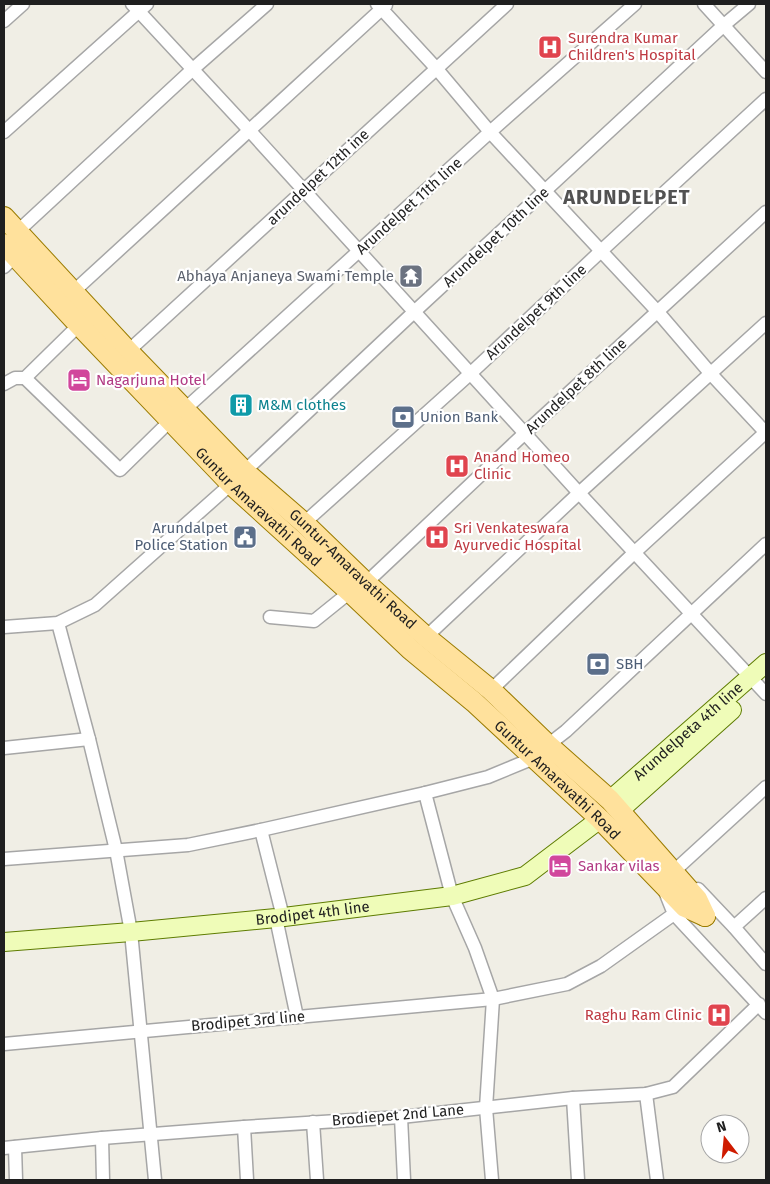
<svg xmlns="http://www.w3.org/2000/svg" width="770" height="1184" viewBox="0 0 770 1184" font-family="'Fira Sans',sans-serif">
<rect width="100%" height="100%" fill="#f0eee5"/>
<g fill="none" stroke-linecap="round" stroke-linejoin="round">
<g stroke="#a6a6a6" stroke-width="15">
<g id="street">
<polyline points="132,4 249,130 579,493 766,694"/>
<polyline points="377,4 436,68 490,132 657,311 711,374 766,433"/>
<polyline points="704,4 766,72"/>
<polyline points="4,21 23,4"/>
<polyline points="4,132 147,4"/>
<polyline points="17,232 193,69 267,4"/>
<polyline points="4,267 15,256"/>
<polyline points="73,292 386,5"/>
<polyline points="124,355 507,4"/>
<polyline points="25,378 120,470 171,420"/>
<polyline points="4,384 15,378 25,378 79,325"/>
<polyline points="185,409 490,132 635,4"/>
<polyline points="304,523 471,373 601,251 766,99"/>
<polyline points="366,583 525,433 766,212"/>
<polyline points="270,617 314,621 350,592"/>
<polyline points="58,623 89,739 116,850 131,932 155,1180"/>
<polyline points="4,627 58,623 95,605 231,484 414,312 724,25 749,4"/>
<polyline points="426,637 579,493 766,323"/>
<polyline points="491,690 635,552 766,432"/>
<polyline points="548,745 566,731 766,544"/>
<polyline points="4,748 89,739"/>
<polyline points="425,793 452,896 475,948 493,999 486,1108 492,1180"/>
<polyline points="261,830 283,917"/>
<polyline points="4,859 188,845 261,830 425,793 488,777 534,758"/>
<polyline points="673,872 766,787"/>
<polyline points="698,889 734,927 766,964"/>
<polyline points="674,914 766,1013"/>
<polyline points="276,918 297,1017"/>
<polyline points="734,927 766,898"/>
<polyline points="4,1044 493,999 567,984 601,966 674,914 666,894"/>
<polyline points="646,1094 657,1180"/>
<polyline points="573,1098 578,1180"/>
<polyline points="401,1117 404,1180"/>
<polyline points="313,1122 317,1180"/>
<polyline points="244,1127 247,1180"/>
<polyline points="102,1138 103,1180"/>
<polyline points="15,1147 16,1180"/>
<polyline points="4,1148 102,1138 244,1127 401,1117 573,1098 646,1094 673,1087 759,1004"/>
</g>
</g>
<g stroke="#5e7c01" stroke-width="20">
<g id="secondary">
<path id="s1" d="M610,800L766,663"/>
<polyline points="619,811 732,710"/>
<path id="s2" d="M4,942L131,932L276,918L452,896L525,876L600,819"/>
</g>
</g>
<g stroke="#9b7c00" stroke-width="22">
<g id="primary">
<path id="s3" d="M4,217L128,351L244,471L304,523L366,583L426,637L491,690L548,745L610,800L697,899L705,916"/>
<path id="s4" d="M4,244L79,325L231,484L350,592L410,649L474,702L600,819L685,907L705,916"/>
</g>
</g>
<use href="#street" stroke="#fff" stroke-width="12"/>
<use href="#secondary" stroke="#effcb8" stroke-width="18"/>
<use href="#primary" stroke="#ffe19c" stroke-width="20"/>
</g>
<defs>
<g id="hospital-square" transform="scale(1.25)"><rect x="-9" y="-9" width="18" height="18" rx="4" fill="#e0444e" stroke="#fff"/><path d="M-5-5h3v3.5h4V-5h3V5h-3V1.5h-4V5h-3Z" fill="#fff"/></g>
<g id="temple-square" transform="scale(1.25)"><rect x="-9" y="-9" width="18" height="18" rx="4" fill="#6b7280" stroke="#fff"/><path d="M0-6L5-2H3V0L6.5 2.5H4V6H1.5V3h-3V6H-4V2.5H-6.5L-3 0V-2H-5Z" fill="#fff"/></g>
<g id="hotel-square" transform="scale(1.25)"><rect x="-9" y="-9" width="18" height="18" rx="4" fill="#d1479c" stroke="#fff"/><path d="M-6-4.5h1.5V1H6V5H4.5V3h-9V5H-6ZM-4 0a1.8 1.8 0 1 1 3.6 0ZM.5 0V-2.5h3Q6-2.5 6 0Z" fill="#fff"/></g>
<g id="building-square" transform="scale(1.25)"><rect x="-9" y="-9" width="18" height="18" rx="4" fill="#0f9aa8" stroke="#fff"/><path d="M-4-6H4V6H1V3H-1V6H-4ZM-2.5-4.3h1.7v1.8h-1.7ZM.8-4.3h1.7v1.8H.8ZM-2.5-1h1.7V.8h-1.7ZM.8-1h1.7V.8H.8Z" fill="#fff"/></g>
<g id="bank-square" transform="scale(1.25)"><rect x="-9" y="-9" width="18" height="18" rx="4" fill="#5c6f8a" stroke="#fff"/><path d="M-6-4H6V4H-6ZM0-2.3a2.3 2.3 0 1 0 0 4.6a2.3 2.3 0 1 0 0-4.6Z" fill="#fff"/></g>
<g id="civic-square" transform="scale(1.25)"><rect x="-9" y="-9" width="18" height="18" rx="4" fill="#5c6f8a" stroke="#fff"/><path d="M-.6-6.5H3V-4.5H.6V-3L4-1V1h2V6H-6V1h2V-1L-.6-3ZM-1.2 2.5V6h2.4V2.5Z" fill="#fff"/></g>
</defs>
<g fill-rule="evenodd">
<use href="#hospital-square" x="550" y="47"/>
<use href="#temple-square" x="411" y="276"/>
<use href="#hotel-square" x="79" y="380"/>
<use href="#building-square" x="241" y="405"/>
<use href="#bank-square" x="403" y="417"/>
<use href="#hospital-square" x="457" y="466"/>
<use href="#civic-square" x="245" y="537"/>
<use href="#hospital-square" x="437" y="537"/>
<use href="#bank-square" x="598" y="664"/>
<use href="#hotel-square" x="560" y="866"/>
<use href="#hospital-square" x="719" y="1015"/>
</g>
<g text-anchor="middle" stroke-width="4.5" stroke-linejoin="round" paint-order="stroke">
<g font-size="15" fill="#be3a42" stroke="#fff" text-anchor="start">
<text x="568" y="43">Surendra Kumar<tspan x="568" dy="17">Children's Hospital</tspan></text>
<text x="474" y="462">Anand Homeo<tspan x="474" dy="17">Clinic</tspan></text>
<text x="454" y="533">Sri Venkateswara<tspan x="454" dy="17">Ayurvedic Hospital</tspan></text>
<text x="702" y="1020" text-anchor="end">Raghu Ram Clinic</text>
</g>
<g font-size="15" fill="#1f1f1f" stroke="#fff">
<text transform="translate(318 177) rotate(-43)" y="5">arundelpet 12th ine</text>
<text transform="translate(409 206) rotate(-42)" y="5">Arundelpet 11th line</text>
<text transform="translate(496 237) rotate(-43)" y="5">Arundelpet 10th line</text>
<text transform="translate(536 312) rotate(-43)" y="5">Arundelpet 9th line</text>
<text transform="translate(576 386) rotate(-43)" y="5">Arundelpet 8th line</text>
<text dy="5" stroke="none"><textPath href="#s4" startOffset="366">Guntur Amaravathi Road</textPath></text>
<text dy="5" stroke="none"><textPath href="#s3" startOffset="496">Guntur-Amaravathi Road</textPath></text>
<text dy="5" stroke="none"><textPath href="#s1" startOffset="104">Arundelpeta 4th line</textPath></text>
<text dy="5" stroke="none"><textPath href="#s4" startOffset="771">Guntur Amaravathi Road</textPath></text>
<text dy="5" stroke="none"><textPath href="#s2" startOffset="310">Brodipet 4th line</textPath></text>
<text transform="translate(248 1021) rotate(-5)" y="5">Brodipet 3rd line</text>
<text transform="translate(398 1115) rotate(-5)" y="5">Brodiepet 2nd Lane</text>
</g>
<g font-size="15" fill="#5b616d" stroke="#fff" text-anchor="end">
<text x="394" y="281">Abhaya Anjaneya Swami Temple</text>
</g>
<g font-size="15" fill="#b23c85" stroke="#fff" text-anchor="start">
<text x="96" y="385">Nagarjuna Hotel</text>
<text x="578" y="871">Sankar vilas</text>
</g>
<g font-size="15" fill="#0d838f" stroke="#fff" text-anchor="start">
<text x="258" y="410">M&amp;M clothes</text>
</g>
<g font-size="15" fill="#4e5e75" stroke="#fff" text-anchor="start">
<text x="420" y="422">Union Bank</text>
<text x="228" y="533" text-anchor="end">Arundalpet<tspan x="228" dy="17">Police Station</tspan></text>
<text x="616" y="669">SBH</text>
</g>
<g font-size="20" font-weight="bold" letter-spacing="1" fill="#525252" stroke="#fff">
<text x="627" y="204">ARUNDELPET</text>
</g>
</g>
<rect width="770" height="1184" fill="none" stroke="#1f1f1f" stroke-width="10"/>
<g transform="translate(725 1139) rotate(344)"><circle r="24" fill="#ffffff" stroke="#a5a5a5"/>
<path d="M0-4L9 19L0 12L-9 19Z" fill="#cf1b00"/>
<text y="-8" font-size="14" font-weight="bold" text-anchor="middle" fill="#1f1f1f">N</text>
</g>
</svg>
